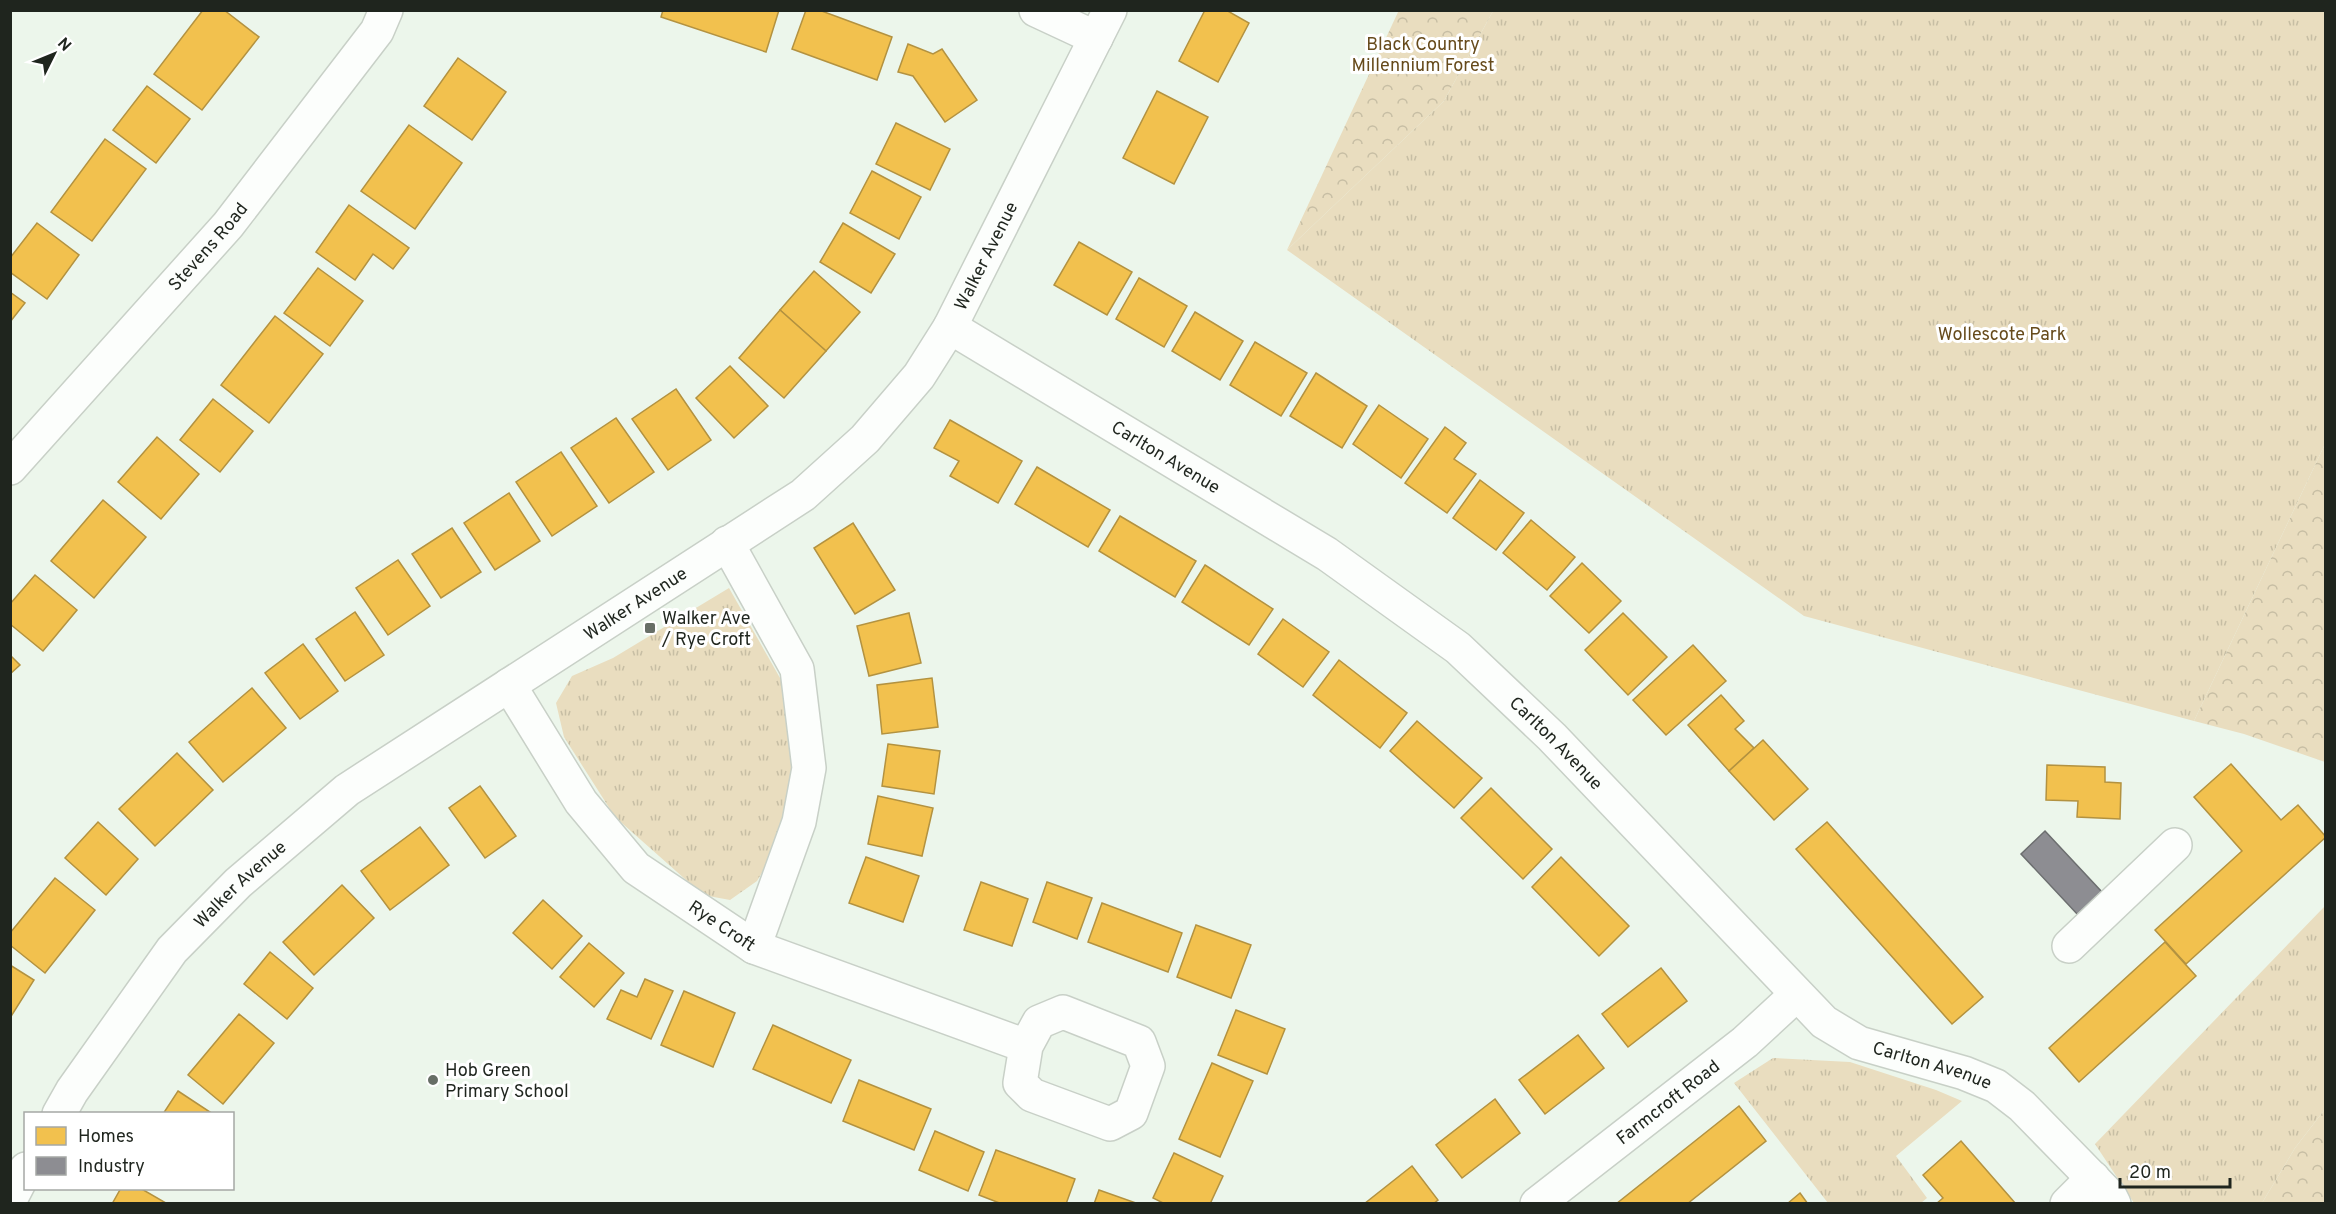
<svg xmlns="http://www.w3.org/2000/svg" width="2336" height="1214" viewBox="0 0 2336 1214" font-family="Overpass,sans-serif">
<defs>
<pattern id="grass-tufts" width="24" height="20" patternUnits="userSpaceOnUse" patternTransform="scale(1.5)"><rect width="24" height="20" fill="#e9ddbf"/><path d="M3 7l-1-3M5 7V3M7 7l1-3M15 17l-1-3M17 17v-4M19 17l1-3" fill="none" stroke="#c7bea4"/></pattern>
<pattern id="forest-crowns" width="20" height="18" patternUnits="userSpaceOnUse" patternTransform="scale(1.5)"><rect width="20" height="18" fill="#e9ddbf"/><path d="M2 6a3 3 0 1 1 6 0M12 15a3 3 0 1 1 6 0" fill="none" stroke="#c7bea4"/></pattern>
</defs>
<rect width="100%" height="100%" fill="#ecf6eb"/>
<g fill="url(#grass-tufts)">
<polygon points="1493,11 2325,11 2325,444 2194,721 1804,616 1287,250 1444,101"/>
<polygon points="729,588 784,685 795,769 780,842 757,881 730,900 703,895 615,817 564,737 556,703 572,676 613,658"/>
<polygon points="2325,906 2325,1109 2295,1148 2262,1203 2134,1203 2095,1144"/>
<polygon points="1773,1058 1850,1062 1936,1090 1962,1101 1896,1156 1927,1198 1921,1203 1828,1203 1734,1083"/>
</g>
<g fill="url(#forest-crowns)">
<polygon points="1399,10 1493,11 1444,101 1287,250"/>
<polygon points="2325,444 2326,762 2325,762 2244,734 2194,721"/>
<polygon points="2325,1109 2325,1203 2262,1203 2295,1148"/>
</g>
<g fill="#f2c14e" stroke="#b39240" stroke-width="1.5">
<polygon points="203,10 224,10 259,37 202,110 154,74"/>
<polygon points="663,10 779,10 766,52 661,17"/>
<polygon points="806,10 819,10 892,37 877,80 792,49"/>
<polygon points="1205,10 1226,10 1249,23 1218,82 1179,61"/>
<polygon points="908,44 933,54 942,49 977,100 945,122 913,76 898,72"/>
<polygon points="458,58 506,92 472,140 424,106"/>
<polygon points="147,86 190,119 156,163 113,130"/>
<polygon points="1157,91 1208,117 1174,184 1123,158"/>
<polygon points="896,123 950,149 930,190 876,164"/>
<polygon points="409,125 462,163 415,229 361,191"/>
<polygon points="105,139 146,169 92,241 51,212"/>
<polygon points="872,171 921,197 899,239 850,213"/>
<polygon points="349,205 409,248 393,269 373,254 355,280 316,252"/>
<polygon points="37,223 79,255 47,299 10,272 10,258"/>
<polygon points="843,223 895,254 871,293 820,262"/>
<polygon points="1079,242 1132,272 1107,315 1054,285"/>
<polygon points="318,268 363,301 330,346 284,313"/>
<polygon points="814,271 860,312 826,351 780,310"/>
<polygon points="1139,278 1187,306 1164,347 1116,319"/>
<polygon points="10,292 25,303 10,322"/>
<polygon points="780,310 826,351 784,398 739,358"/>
<polygon points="1195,312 1243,341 1220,380 1172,351"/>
<polygon points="275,316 323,354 269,423 221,385"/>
<polygon points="1255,342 1307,373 1281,416 1230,385"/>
<polygon points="730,366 768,406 734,438 696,398"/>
<polygon points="1316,373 1367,406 1342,448 1290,416"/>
<polygon points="676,389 711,440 668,470 632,419"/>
<polygon points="213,399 253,431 220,472 180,440"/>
<polygon points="1379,405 1428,439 1401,478 1353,444"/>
<polygon points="616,418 654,472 609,503 571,448"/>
<polygon points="950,420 1022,461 998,503 950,476 959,461 934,448"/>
<polygon points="1445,427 1466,443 1454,459 1476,474 1447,513 1405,483"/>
<polygon points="157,437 199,474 161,519 118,482"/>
<polygon points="561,452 597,506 552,536 516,482"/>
<polygon points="1037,467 1110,510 1088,547 1015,504"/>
<polygon points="1480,480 1524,513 1496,550 1453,518"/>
<polygon points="509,493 540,541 495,570 464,523"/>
<polygon points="103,500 146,537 94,598 51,561"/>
<polygon points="1120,516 1196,561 1175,597 1099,551"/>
<polygon points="1531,520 1575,557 1547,590 1503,553"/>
<polygon points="853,523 895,590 855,614 814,548"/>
<polygon points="452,528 481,572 441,598 412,554"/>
<polygon points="398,560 430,606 388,635 356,588"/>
<polygon points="1582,563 1621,601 1589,633 1550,596"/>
<polygon points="1205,565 1273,609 1249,645 1182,602"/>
<polygon points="35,575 77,610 43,651 10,624 10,604"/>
<polygon points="355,612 384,655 345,681 316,639"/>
<polygon points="909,613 921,663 869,676 857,626"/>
<polygon points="1623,613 1667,657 1628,695 1585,650"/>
<polygon points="1283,619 1329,652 1303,687 1258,654"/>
<polygon points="303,644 338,691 300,719 265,673"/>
<polygon points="1693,645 1726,681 1666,735 1633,700"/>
<polygon points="10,655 20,665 10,674"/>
<polygon points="1339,660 1407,713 1380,748 1313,695"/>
<polygon points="932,678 938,727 882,734 877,685"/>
<polygon points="252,688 286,728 223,782 189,742"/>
<polygon points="1721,695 1744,721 1735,729 1754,748 1729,771 1688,725"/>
<polygon points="1417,721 1482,778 1454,808 1390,751"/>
<polygon points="1763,740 1808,789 1774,820 1729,771"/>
<polygon points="888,744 940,751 934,794 882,786"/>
<polygon points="177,753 213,790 155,846 119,809"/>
<polygon points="2231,764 2281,820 2298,805 2326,837 2186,964 2155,930 2242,851 2194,797"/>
<polygon points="2047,765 2105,767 2105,782 2121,783 2120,819 2077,817 2078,801 2046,800"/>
<polygon points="480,786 516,836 485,858 449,808"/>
<polygon points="1491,788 1552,849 1523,879 1461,818"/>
<polygon points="878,796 933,808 922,856 868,844"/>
<polygon points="98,822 138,859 106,895 65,858"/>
<polygon points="1827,822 1983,997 1952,1024 1796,849"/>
<polygon points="420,827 449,865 390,910 361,871"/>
<polygon points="866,857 919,876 903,922 849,903"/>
<polygon points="1561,857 1629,926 1599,956 1532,887"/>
<polygon points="55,878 95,910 45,973 10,945 10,933"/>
<polygon points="981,882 1028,899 1012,946 964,930"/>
<polygon points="1047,882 1092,898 1077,939 1033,922"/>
<polygon points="342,885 374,918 314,975 283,942"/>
<polygon points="543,900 582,936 552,969 513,933"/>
<polygon points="1102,903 1182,933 1168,972 1088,942"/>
<polygon points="1196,925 1251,945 1231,998 1177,977"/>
<polygon points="2165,942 2196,976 2079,1082 2049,1048"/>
<polygon points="589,943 624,973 594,1007 560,977"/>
<polygon points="270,952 313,988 287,1019 244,984"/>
<polygon points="10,965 34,980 10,1018"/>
<polygon points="1661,968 1687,1001 1628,1047 1602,1014"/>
<polygon points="645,979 673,991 651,1039 607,1019 621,990 637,997"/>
<polygon points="684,991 735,1013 713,1067 661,1045"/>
<polygon points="1236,1010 1285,1029 1267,1074 1218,1055"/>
<polygon points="239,1014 274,1043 223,1104 188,1075"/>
<polygon points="773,1025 851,1060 831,1103 753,1069"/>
<polygon points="1578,1035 1604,1068 1545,1114 1519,1080"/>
<polygon points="1212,1063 1253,1081 1220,1157 1179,1139"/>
<polygon points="859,1080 931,1109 914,1150 843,1121"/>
<polygon points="178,1091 213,1114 163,1114"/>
<polygon points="1495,1099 1520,1133 1462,1178 1436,1145"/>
<polygon points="1739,1106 1766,1141 1687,1204 1616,1204"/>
<polygon points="935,1131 984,1152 968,1191 919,1170"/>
<polygon points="1961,1141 2016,1204 1936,1204 1943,1198 1923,1175"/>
<polygon points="996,1150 1075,1179 1066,1204 1002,1204 979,1195"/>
<polygon points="1174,1153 1223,1176 1210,1204 1165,1204 1153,1198"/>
<polygon points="1412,1166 1438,1200 1433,1204 1364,1204"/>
<polygon points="121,1188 140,1188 166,1203 112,1204"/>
<polygon points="1099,1190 1136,1203 1136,1204 1094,1204"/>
<polygon points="1800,1193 1808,1204 1787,1204"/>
</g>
<polygon fill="#8d8d92" stroke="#6c6e6f" stroke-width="1.5" points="2045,831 2102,892 2078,915 2021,854"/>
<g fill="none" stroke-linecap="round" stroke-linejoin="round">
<g stroke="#c8d0c7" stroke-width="36">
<g id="minor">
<polyline points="1036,10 1096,38"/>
<path id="s1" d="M950,327L1327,554L1458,648L1552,737L1824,1022L1859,1043L1964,1073L1996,1086L2022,1106L2110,1196L2114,1204"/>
<path id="s2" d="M10,468L228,225L377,31L386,10"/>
<polyline points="727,543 797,669 809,768 799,822 754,947"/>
<path id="s3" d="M509,685L581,802L636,868L754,947L1026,1046L1039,1022L1063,1012L1139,1042L1148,1066L1131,1113L1110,1124L1032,1095L1020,1083L1026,1046"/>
<polyline points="2069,946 2175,845"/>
<path id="s4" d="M59,1114L72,1091L172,950L238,883L347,790L803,495L865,439L919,376L950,327L1110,10"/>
<polyline points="10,1200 26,1169"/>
<path id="s5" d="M1537,1204L1745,1042L1796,995"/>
<polyline points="2067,1204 2093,1178"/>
</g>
</g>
<use href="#minor" stroke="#fcfefc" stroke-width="33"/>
</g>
<g fill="#676e66" stroke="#fff" stroke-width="2">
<rect x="644" y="622" width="12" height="12" rx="3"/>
<circle cx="433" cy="1080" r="6"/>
</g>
<g text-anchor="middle" stroke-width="6" stroke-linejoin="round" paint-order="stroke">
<g font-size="18" fill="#664a1b" stroke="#fff">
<text x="1423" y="50">Black Country<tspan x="1423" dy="21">Millennium Forest</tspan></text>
<text x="2002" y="340">Wollescote Park</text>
</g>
<g font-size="18" fill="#1f251e" stroke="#fff">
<text dy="6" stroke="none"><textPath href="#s2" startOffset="297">Stevens Road</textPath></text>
<text dy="6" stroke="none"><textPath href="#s4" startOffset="1284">Walker Avenue</textPath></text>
<text dy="6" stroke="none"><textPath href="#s1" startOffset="252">Carlton Avenue</textPath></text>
<text dy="6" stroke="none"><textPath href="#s4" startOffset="780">Walker Avenue</textPath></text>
<text dy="6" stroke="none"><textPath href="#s1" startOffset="738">Carlton Avenue</textPath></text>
<text dy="6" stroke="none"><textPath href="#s4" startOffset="294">Walker Avenue</textPath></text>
<text dy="6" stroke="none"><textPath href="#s3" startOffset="327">Rye Croft</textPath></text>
<text dy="6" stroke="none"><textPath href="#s1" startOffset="1242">Carlton Avenue</textPath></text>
<text dy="6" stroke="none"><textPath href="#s5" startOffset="166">Farmcroft Road</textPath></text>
</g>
<g font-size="18" fill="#1f251e" stroke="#fff" text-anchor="start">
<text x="662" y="624">Walker Ave<tspan x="662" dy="21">/ Rye Croft</tspan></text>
<text x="445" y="1076">Hob Green<tspan x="445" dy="21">Primary School</tspan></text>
</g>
</g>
<rect width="2336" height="1214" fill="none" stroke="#1f251e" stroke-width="24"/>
<rect x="24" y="1112" width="210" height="78" fill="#ffffff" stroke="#a5a8a5" stroke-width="1.5"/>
<rect x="36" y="1127" width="30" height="18" fill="#f2c14e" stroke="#a5a8a5" stroke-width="1.5"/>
<text x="78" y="1142" font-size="18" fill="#1f251e">Homes</text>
<rect x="36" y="1157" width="30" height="18" fill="#8d8d92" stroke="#a5a8a5" stroke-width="1.5"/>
<text x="78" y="1172" font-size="18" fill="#1f251e">Industry</text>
<g transform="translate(54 54) rotate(47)" stroke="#ffffff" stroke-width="4.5" paint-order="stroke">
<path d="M0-4.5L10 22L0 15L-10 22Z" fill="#1f251e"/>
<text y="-9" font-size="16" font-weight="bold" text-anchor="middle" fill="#1f251e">N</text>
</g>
<path d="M2120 1178v9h110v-9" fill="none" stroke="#1f251e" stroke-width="3"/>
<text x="2129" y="1178" font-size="18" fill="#1f251e" stroke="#ffffff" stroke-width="4.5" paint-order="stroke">20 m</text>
</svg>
